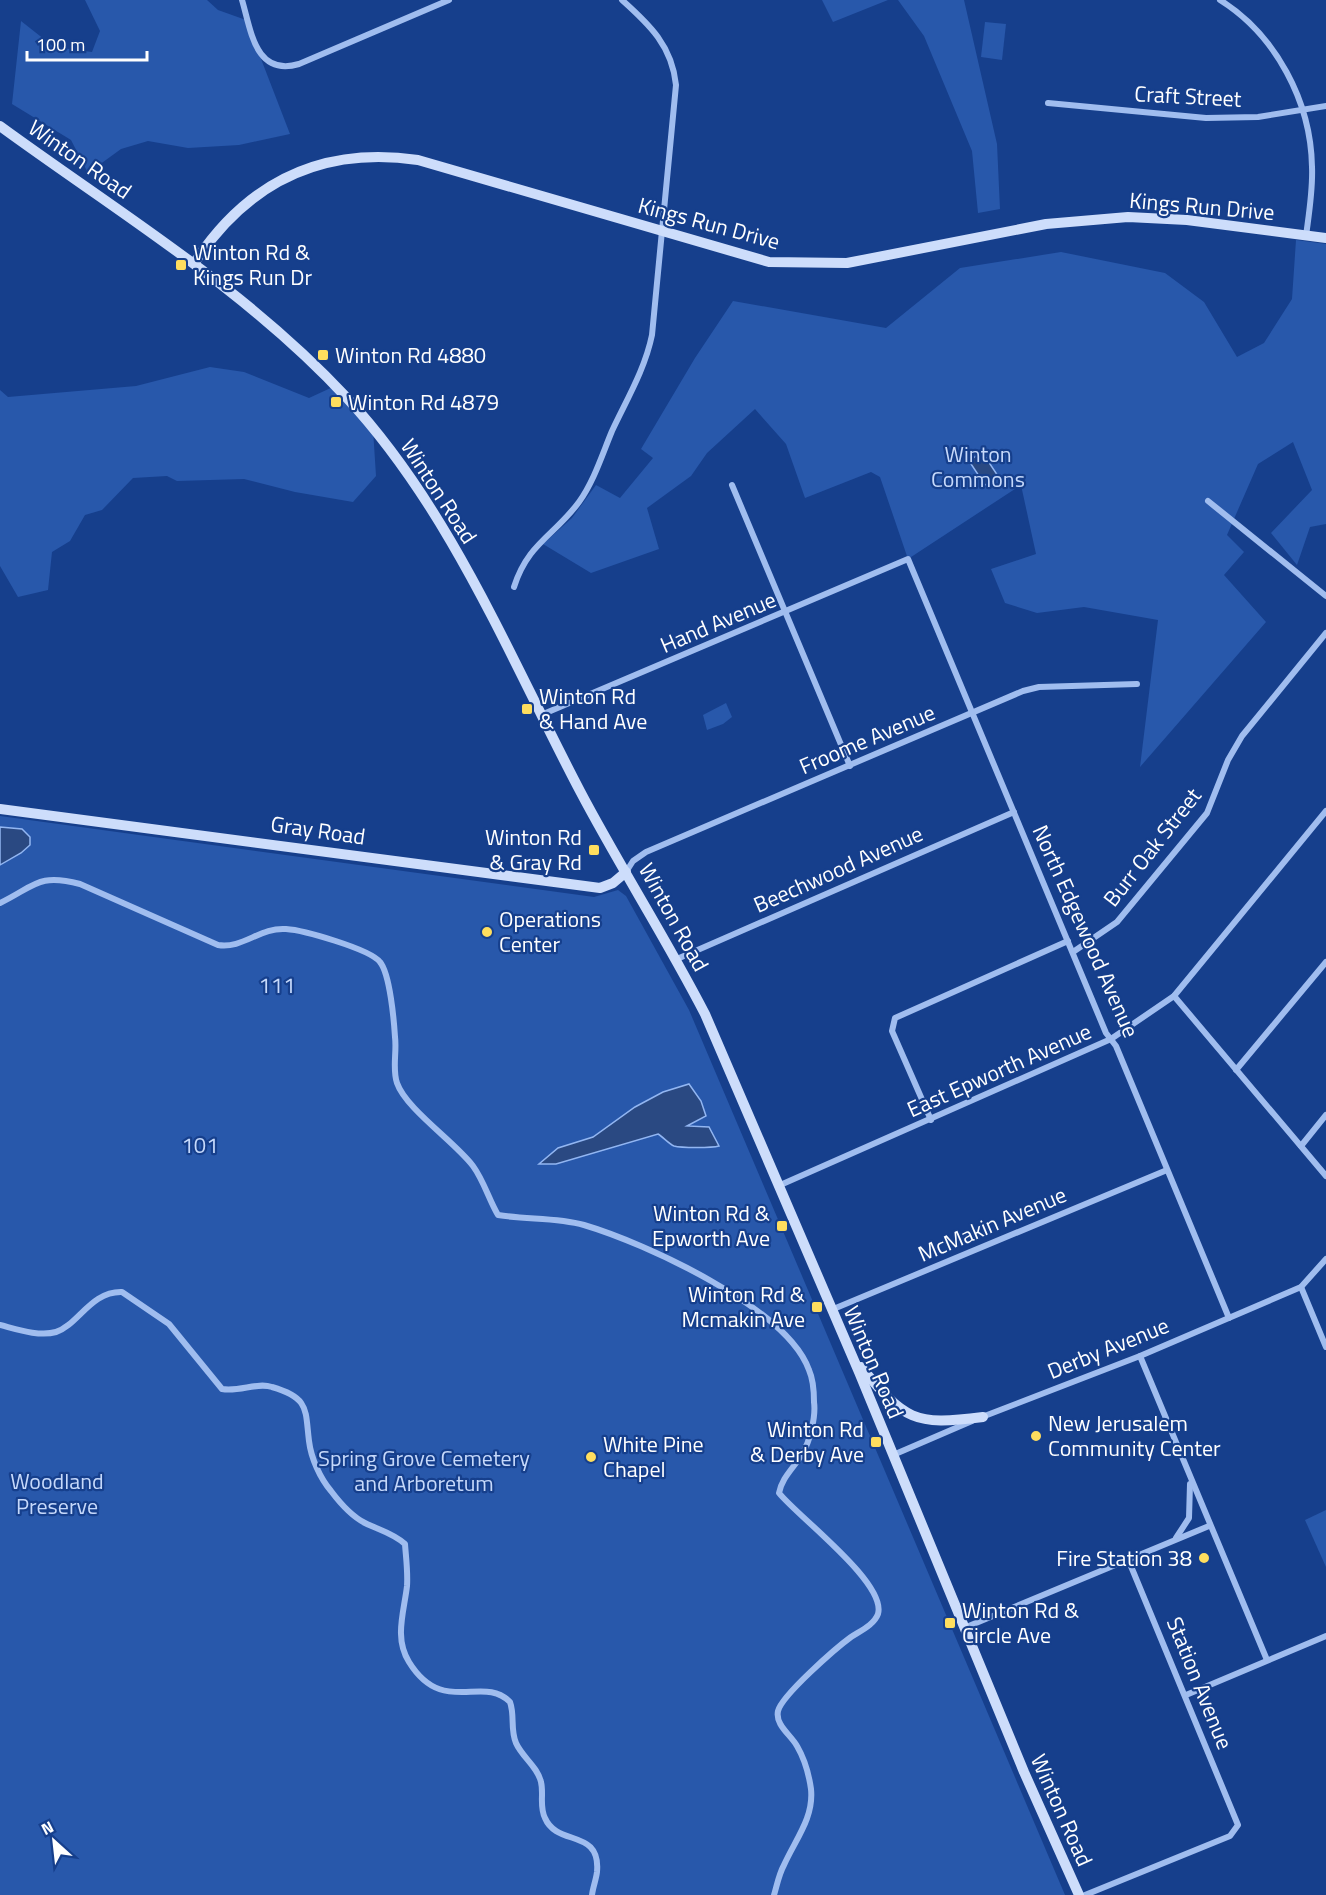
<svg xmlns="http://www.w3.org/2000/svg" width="1326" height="1895" viewBox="0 0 1326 1895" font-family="'Titillium Web',sans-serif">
<rect width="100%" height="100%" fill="#163f8c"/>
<g fill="#2858ab">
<polygon points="85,0 207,0 218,10 246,20 290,134 239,145 188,148 148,141 121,149 88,173 71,140 12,104 21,21 54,47 92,52 100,31"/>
<polygon points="822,0 888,0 833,22"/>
<polygon points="898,0 964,0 997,144 1000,209 978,213 972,151 924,36"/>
<polygon points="985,22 1006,24 1002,60 981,57"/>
<polygon points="1296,240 1326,244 1326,524 1310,527 1297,565 1271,533 1312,490 1293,442 1258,464 1227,535 1244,552 1224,575 1266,622 1140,767 1158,620 1084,607 1037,613 1005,603 991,569 1036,554 1021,485 908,559 880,477 871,472 805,498 786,444 755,409 707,453 691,476 647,508 659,549 591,573 543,544 572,518 596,485 620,498 653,458 641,449 695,358 733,301 886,328 960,268 1061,252 1165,273 1204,302 1237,357 1264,343 1292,299"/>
<polygon points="210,367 244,372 309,398 335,386 373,429 376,476 353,502 295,492 244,479 177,481 167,476 133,478 102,510 85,515 70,541 52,552 48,590 18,597 0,566 0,390 8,397 136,386"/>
<polygon points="726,703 732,717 723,724 707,730 703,715"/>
<polygon points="0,816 594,897 618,890 626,896 689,1010 1065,1895 0,1895"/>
<polygon points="1326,1510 1326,1567 1305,1520"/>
</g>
<g fill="#2a4982" stroke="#92b6f2" stroke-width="1.5">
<polygon points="982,452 998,476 985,485 969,461"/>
<polygon points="0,827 22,829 30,837 30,845 21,853 0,865"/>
<path d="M689,1084L701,1101L706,1116L687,1126L709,1127L719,1146C712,1148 681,1148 674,1146C669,1144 663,1137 658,1134L556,1164H539L558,1148L593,1137L635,1107L663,1092Z"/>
</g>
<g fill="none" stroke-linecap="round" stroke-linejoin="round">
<g stroke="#a0bdef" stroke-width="6">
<path d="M242,0C251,30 255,77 299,64L449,0"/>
<path d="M1220,0C1276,35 1311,102 1312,167C1313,190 1309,213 1306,236"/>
<polyline points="1048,103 1206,118 1258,117 1326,106"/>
<polyline points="732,485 850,766"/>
<polyline points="1208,501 1326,596"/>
<path d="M514,587C528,543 554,536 579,502C594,481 602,455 612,431C627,399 645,369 652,335L676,85C672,46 650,25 622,0"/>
<polyline points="541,715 908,559 1106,1033 1116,1046 1229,1318"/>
<polyline points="626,872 633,861 646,852 1023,691 1039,687 1137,684"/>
<path d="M0,903C35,886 38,873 80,884L218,945C243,949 260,927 286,929C303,930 370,949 380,962C390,974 394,1021 395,1037C397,1052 392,1069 397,1083C406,1109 455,1142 473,1166C484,1181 489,1200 498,1215C527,1220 556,1217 584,1225C645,1243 787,1308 809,1370C813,1379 814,1392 814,1402C816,1416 810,1442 802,1454C794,1468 782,1477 779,1493C797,1516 887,1583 878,1614C874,1625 860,1631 851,1637C836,1648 782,1695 778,1711C775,1725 791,1735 797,1746C804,1758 809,1775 811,1789C814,1818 795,1840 784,1865C779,1874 777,1885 774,1895"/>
<polyline points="1073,952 1117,922 1207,813 1228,760 1242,736 1326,633"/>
<polyline points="677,959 1014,812"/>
<polyline points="1174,996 1326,1176"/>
<polyline points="1236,1070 1326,962"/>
<polyline points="931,1120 892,1031 895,1018 1068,941"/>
<polyline points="1301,1146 1326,1115"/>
<polyline points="778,1186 1111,1039 1174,996 1326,811"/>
<polyline points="1301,1287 1326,1347"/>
<polyline points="831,1310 1167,1170"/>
<path d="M0,1325C16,1329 39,1337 56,1332C78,1325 91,1291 122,1292L169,1324L222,1389C240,1392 257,1382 272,1387C310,1398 305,1410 309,1441C311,1458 320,1478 331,1491C340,1503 351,1516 365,1523C379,1530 393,1533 405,1544C406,1558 408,1572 407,1586C404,1612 394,1638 409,1662C443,1717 483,1674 510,1702C515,1716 510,1729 516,1743C522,1757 538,1767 541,1782C544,1794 539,1806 545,1818C557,1847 601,1828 597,1872C596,1880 593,1887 592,1895"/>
<polyline points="1140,1356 1267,1660"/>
<polyline points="982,1417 1140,1356 1301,1287 1326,1259"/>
<polyline points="893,1455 972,1421"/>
<polyline points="1176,1538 1189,1518 1190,1484"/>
<polyline points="964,1628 1209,1526"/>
<polyline points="1186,1695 1326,1636"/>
<polyline points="1085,1895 1230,1836 1238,1825 1128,1559"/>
</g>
<g stroke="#cdddfb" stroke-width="10">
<path d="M0,126C119,213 246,289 347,398C451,510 510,658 580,791C620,867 666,938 705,1014L859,1372L1024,1772L1079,1895"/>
<path d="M195,262C248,182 322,146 418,160L769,262L847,263L1046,224L1128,217L1187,220L1326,238"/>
<polyline points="0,809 600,888 613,883 626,872"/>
<path d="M861,1367C905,1420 913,1426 983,1417"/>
</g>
</g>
<g fill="#ffde5e" stroke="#163f8c" stroke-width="2">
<rect x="175" y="259" width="12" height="12" rx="3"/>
<rect x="317" y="349" width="12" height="12" rx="3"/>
<rect x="330" y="396" width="12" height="12" rx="3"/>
<rect x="521" y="703" width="12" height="12" rx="3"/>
<rect x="588" y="844" width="12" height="12" rx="3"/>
<circle cx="487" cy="932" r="6"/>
<rect x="776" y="1220" width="12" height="12" rx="3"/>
<rect x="811" y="1301" width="12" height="12" rx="3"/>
<circle cx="1036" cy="1436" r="6"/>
<rect x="870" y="1436" width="12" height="12" rx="3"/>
<circle cx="591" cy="1457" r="6"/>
<circle cx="1204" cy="1558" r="6"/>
<rect x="944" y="1617" width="12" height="12" rx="3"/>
</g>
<g text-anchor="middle" stroke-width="4.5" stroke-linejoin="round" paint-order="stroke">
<g font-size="22" fill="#fff" stroke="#163f8c">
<text transform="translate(1188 96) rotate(3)" y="8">Craft Street</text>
<text transform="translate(80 159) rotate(35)" y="8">Winton Road</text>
<text transform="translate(1202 206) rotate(5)" y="8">Kings Run Drive</text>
<text transform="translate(709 223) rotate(15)" y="8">Kings Run Drive</text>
<text transform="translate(439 491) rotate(57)" y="8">Winton Road</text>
<text transform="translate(718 622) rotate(-23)" y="8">Hand Avenue</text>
<text transform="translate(867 739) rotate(-23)" y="8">Froome Avenue</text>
<text transform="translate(318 830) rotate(8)" y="8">Gray Road</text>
<text transform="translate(1152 847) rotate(-52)" y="8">Burr Oak Street</text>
<text transform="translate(838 869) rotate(-24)" y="8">Beechwood Avenue</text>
<text transform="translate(674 917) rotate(61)" y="8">Winton Road</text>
<text transform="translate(1086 931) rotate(66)" y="8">North Edgewood Avenue</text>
<text transform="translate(999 1070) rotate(-24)" y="8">East Epworth Avenue</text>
<text transform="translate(992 1224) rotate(-23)" y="8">McMakin Avenue</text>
<text transform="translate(1108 1348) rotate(-22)" y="8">Derby Avenue</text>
<text transform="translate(874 1362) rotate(67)" y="8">Winton Road</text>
<text transform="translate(1200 1683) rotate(68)" y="8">Station Avenue</text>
<text transform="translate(1062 1810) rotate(66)" y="8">Winton Road</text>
</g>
<g font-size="22" fill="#fff" stroke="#163f8c" text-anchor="start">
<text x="193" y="260">Winton Rd &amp;<tspan x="193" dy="25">Kings Run Dr</tspan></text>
<text x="335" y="363">Winton Rd 4880</text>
<text x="348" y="410">Winton Rd 4879</text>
<text x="539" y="704">Winton Rd<tspan x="539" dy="25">&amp; Hand Ave</tspan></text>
<text x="582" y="845" text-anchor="end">Winton Rd<tspan x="582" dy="25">&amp; Gray Rd</tspan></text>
<text x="499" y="927">Operations<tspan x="499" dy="25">Center</tspan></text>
<text x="770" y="1221" text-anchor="end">Winton Rd &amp;<tspan x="770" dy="25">Epworth Ave</tspan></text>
<text x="805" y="1302" text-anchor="end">Winton Rd &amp;<tspan x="805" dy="25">Mcmakin Ave</tspan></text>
<text x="1048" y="1431">New Jerusalem<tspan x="1048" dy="25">Community Center</tspan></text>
<text x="864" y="1437" text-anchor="end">Winton Rd<tspan x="864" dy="25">&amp; Derby Ave</tspan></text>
<text x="603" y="1452">White Pine<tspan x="603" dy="25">Chapel</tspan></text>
<text x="1192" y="1566" text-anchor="end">Fire Station 38</text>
<text x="962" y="1618">Winton Rd &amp;<tspan x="962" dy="25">Circle Ave</tspan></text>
</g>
<g font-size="22" fill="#c6d9fb" stroke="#163f8c">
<text x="978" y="462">Winton<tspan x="978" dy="25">Commons</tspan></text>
<text x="277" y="993">111</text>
<text x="200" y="1153">101</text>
<text x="424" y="1466">Spring Grove Cemetery<tspan x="424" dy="25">and Arboretum</tspan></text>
<text x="57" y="1489">Woodland<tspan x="57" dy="25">Preserve</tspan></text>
</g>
</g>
<g transform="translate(54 1841) rotate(333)" stroke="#163f8c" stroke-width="4.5" paint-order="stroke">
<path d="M0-4.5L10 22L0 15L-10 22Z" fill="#ffffff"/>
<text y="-9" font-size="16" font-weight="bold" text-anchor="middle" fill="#ffffff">N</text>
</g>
<path d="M27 51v9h120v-9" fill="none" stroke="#ffffff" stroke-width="3"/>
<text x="36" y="51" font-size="18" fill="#ffffff" stroke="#163f8c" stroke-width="4.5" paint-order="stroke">100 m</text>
</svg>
